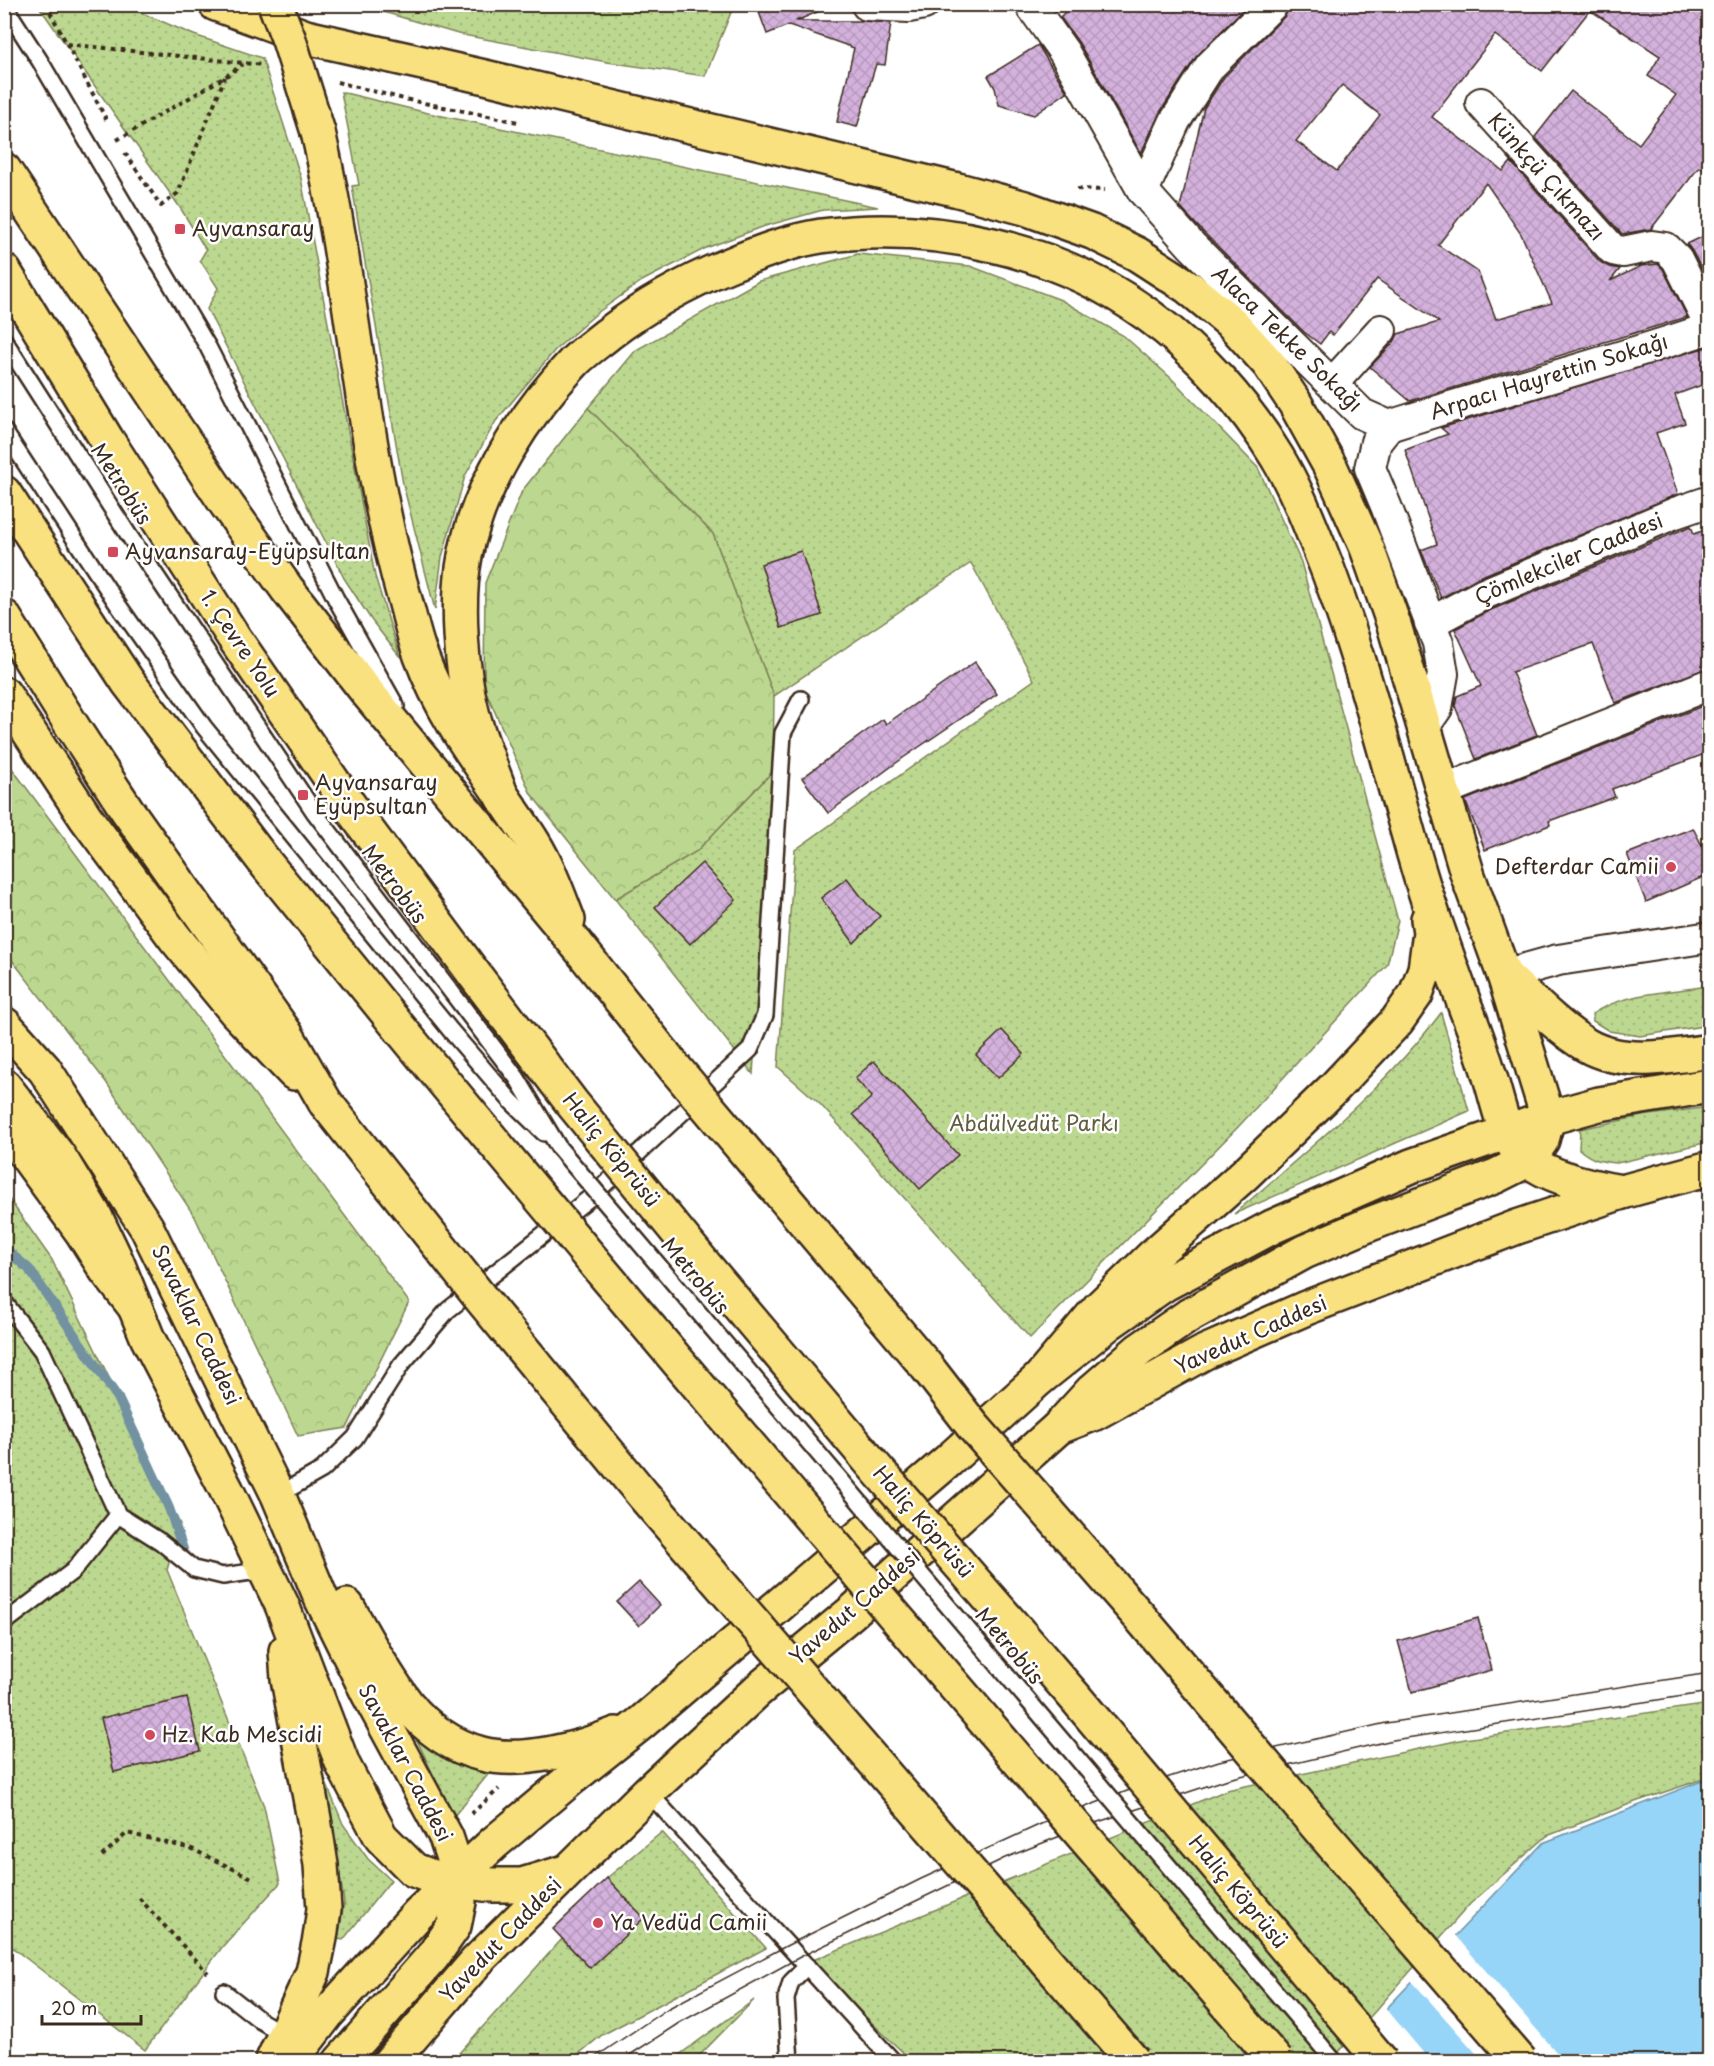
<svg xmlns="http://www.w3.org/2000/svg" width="1714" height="2066" viewBox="0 0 1714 2066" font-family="'Playpen Sans',sans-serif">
<defs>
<pattern id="grass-dots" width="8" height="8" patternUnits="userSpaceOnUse" patternTransform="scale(1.5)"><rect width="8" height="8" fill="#bcd890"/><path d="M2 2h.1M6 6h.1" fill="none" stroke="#a2ba7c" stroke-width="1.8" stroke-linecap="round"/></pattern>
<pattern id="forest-crowns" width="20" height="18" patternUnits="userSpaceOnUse" patternTransform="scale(1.5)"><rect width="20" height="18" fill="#bcd890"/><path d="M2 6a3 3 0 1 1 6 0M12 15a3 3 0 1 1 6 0" fill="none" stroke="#a2ba7c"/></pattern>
<pattern id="building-cross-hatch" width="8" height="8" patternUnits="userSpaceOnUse" patternTransform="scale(1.5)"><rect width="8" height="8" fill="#d3b1dc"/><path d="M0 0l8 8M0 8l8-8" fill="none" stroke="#b698bc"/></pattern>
</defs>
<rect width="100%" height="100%" fill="#fff"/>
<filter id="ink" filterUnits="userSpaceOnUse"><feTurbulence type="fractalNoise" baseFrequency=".0167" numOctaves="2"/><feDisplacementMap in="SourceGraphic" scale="12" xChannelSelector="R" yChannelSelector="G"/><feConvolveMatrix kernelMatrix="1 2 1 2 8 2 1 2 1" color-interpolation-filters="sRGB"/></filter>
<g filter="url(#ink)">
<g fill="url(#grass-dots)" stroke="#7c8157" stroke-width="1.5">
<polygon points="38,5 123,5 194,35 262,58 301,178 375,576 400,657 372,621 344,578 207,309 218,288 200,260 206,250 181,209"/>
<polygon points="360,5 734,4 734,5 705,76 607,62 458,34"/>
<polygon points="341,92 428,113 878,207 823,210 765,226 706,248 642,281 597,313 555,350 496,421 465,476 442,557 435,610 403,484 352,186 359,185"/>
<polygon points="858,254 970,266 1061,300 1124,336 1171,378 1258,468 1301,562 1398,921 1387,965 1239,1126 1030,1338 819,1103 778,1067 795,850 1034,680 971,563 774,696 713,534 588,408 636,350 759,281"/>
<polygon points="773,771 753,1074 615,899 697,851"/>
<path d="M1709,986V1025L1640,1036L1609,1031L1593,1021L1592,1014C1625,992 1671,992 1709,986Z"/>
<path d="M1441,1013L1469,1111L1234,1214C1306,1151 1383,1090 1441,1013Z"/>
<path d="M1709,1107V1142L1617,1163C1602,1162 1591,1160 1579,1149L1580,1129L1642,1116Z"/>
<polygon points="4,1192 52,1260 180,1524 167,1570 264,1806 280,1883 223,1946 145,2050 5,1942"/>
<polygon points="1709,1704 1709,1777 1635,1802 1547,1836 1470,1904 1331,2061 912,2061 808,1962 1227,1790 1465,1739"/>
<polygon points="416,1738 449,1759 491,1771 453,1817"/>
<polygon points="325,1780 343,1824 368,1859 391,1880 343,1940 338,1939 344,1902"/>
<polygon points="662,1832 766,1948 602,2035 570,2061 451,2062 562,1939 590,1968 643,1918 607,1878"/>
<polygon points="754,2000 694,2061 671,2061"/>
</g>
<g fill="url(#forest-crowns)" stroke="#7c8157" stroke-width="1.5">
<polygon points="588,408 713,534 774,696 773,771 697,851 615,899 531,794 484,687 485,583 522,491"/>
<polygon points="5,759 409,1302 347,1428 298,1436 195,1217 106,1082 5,951"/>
</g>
<polygon fill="#96d5f8" stroke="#7291a1" stroke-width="1.5" points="1709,1778 1709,2061 1336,2062 1543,1843"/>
<g fill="#fff">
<polygon points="1453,1933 1564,2061 1483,2061 1410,1979"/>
<polygon points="1384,2006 1431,2062 1333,2062 1334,2059"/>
</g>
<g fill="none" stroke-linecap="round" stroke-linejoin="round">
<polyline stroke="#7291a1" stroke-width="10" points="4,1248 29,1269 118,1398 169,1508 183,1549"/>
</g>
<g fill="url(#building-cross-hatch)" stroke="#3b2a1e" stroke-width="1.5" fill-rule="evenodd">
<polygon points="756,4 836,4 796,21 862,21 891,23 885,65 876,64 857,127 837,122 854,48 789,25 767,34"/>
<polygon points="1073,4 1248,4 1196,57 1160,112 1141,153 1079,43 1060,17"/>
<path d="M1290,4H1710V174L1699,167L1651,229L1622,234L1535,137L1571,91L1639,144L1676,95L1648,76L1660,56L1590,10L1542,71L1495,35L1432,117L1503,171L1511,162L1600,262L1609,267L1620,269L1610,281L1641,266L1658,264L1663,269L1687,317L1410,401L1370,367L1394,342L1398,334L1439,322L1377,279L1333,335L1329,332L1320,344L1304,332L1204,233L1180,207L1204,108L1224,77L1285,16ZM1342,85L1380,115L1337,171L1296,141ZM1486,183L1521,234L1552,303L1496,319L1478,272L1438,245Z"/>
<polygon points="1038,45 1067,92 1034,115 999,105 995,88 988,76"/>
<polygon points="1710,233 1710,285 1692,251 1687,244"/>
<polygon points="1710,346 1710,382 1675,395 1685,423 1656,433 1678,494 1477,578 1441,598 1421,550 1437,544 1405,450 1448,434 1441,428"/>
<polygon points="1691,526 1694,534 1710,528 1710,667 1615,703 1593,644 1512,672 1537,735 1476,759 1455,706 1457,696 1481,686 1455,629 1491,610"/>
<polygon points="801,551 822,615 781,628 761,564"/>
<polygon points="975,662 997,694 903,758 828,813 802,778 883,719 886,724"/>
<polygon points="1710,703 1710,752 1612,789 1615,797 1549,821 1550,825 1485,850 1465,800"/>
<polygon points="1693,828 1710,861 1710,874 1646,902 1627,854"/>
<polygon points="702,863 736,900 690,944 655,907"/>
<polygon points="847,878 867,904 880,916 854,943 821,898"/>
<polygon points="1002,1030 1024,1054 998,1078 976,1055"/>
<polygon points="874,1061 958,1155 920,1189 853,1114 872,1097 855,1078"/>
<polygon points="639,1582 660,1605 639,1626 617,1602"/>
<polygon points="1478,1618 1492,1670 1412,1692 1398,1641"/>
<polygon points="187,1698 200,1751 114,1772 101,1718"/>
<polygon points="607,1878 644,1918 590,1968 553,1929"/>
</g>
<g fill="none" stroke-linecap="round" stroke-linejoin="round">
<g stroke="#3b2a1e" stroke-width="20">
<g id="lane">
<polyline points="4,5 40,61 208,347 336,599 396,706"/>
<polyline points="4,340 128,534 315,813 517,1078 559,1148"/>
<polyline points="4,431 116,602 204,727 451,1031 511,1101 544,1133"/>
<polyline points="4,1302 42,1351 118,1515 161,1542 194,1569 223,1576 265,1570"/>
<polyline points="278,1495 322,1470 355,1438 401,1365 448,1310 592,1196 750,1050 765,1015 783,733 801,699"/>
<polyline points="4,1623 73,1571 118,1515"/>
<polyline points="648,1792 894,2062"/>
<polyline points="224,1992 261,2021 283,2034"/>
<polyline points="790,2062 786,1999 791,1982 807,1966"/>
</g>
</g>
<g stroke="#3b2a1e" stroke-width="34">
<g id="street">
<polyline points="1030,4 1064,52 1143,191 1191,245 1362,414 1389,426 1376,442 1370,468 1386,506 1438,643 1443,674 1437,708 1423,728"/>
<polyline points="867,5 909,7 924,4"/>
<polyline points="1481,103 1613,250 1623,252 1652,246 1666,248 1677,259 1710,325"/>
<polyline points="1143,191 1175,121 1210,66 1273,4"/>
<polyline points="1332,384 1381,330"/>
<path d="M1389,426C1495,392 1604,364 1710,328"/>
<polyline points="1430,623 1484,594 1675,513 1710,501"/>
<polyline points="1442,791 1710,684"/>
<polyline points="1504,975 1558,960 1710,937"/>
</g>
</g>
<g stroke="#3b2a1e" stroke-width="38">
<g id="primary">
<polyline points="4,1024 45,1070 147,1228 278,1495 321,1598 369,1695 446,1837 453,1858 454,1880 459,1902 454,1926 433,1956 340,2062"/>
<polyline points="4,1086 60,1158 95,1216 116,1260 148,1339 226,1489 282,1605 343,1765 381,1837 414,1870 435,1878 492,1885 522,1885 562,1873"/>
<path d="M347,1606C366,1639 384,1674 407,1704C425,1727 453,1747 482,1754C521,1764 580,1749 616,1734"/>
<polyline points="272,2062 313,1972 320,1938 324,1909 321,1865 314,1819 288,1679 286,1651"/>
<polyline points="290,2062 327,2014 418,1914 494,1843 573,1777 641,1723 948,1461 1040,1378 1109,1323 1165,1284 1272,1227 1411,1166 1548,1118 1599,1104 1710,1086"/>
<polyline points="390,2062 476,1962 648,1792 758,1690 851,1613 1059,1427 1095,1413 1205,1352 1306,1308 1517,1227 1622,1192 1710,1168"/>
</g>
</g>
<g stroke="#3b2a1e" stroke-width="38">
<g id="highway">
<polyline points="216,4 306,37 485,77 958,190 1025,208 1092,232 1137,254 1188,287 1233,324 1269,364 1295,403 1331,468 1367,548 1394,625 1468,876 1504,975 1548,1118 1542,1140 1528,1160 1496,1176 1370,1224 1304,1252 1188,1316 1139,1350 1092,1391 1059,1427"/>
<path d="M318,132C354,287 361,447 405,600C410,618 414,638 421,656C447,727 493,779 533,842C548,866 558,894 568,920"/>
<polyline points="4,170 227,505 287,589 367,692 577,945"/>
<polyline points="4,271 107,440 233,636 356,815 474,974"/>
<polyline points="4,493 128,682 267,865 402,1031"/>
<polyline points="4,617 74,729 127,810 286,1034 325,1102"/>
<polyline points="4,694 86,818 175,938 236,1012 294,1073"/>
<path d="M502,797C492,770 481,743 473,716C461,671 456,601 465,556C479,485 525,413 575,361C585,351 597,343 608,334C646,305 685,283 729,265C758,253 789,241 821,236C933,221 1056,248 1148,315C1199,352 1245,404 1277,457C1294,485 1306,515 1318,545C1352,628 1375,715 1399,801C1408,832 1416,864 1426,894C1438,932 1452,969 1465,1006C1474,1029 1483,1053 1490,1077C1497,1099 1502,1127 1515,1147C1534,1175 1591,1187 1622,1192"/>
<path d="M1504,975C1528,997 1558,1028 1586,1045C1622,1066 1670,1057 1710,1051"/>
<polyline points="4,1125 82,1232 106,1270 135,1307"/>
<polyline points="1040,1378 1099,1308 1155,1254 1245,1174 1333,1089 1397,1021 1416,994 1425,969 1430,932 1428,919"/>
</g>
</g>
<g stroke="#3b2a1e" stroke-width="4" stroke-dasharray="4.5 4.5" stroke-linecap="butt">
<polyline points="46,4 108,123"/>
<polyline points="67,44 263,65"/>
<polyline points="337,82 404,99 518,122"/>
<polyline points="117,140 225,77 243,64"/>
<polyline points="125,153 161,206 178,193 225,77"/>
<polyline points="1077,189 1105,190"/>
<polyline points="471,1814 499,1789"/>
<polyline points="102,1856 127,1833 192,1849 254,1879"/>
<polyline points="139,1898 208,1973"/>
</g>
<use href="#lane" stroke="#fff" stroke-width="15"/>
<use href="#street" stroke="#fff" stroke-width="30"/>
<use href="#primary" stroke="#fae180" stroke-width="33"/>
<use href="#highway" stroke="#fae180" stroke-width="33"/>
<g stroke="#3b2a1e" stroke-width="1.5">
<polyline points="588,2062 667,2009 788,1945 921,1879 1041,1824 1135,1788 1219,1761 1386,1723 1710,1673"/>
<polyline points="619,2062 679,2023 800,1957 1005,1858 1083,1827 1228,1779 1393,1740 1710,1692"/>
</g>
<g stroke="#3b2a1e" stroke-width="20" stroke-linecap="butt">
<polyline id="lane-bridge" points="559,1148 1335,2062"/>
</g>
<g stroke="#3b2a1e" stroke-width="38" stroke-linecap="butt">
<g id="highway-bridge">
<polyline points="275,4 289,40 318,132"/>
<polyline points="577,945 674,1067 927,1367 972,1425 1139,1616 1322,1832 1521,2062"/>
<polyline points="474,974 572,1103 707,1268 874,1466 1074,1696 1382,2062"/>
<path d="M402,1031C688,1379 984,1719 1277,2062"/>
<polyline points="325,1102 483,1301 644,1496 1134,2062"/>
</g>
</g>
<use href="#lane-bridge" stroke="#fff" stroke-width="15"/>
<use href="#highway-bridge" stroke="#fae180" stroke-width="33"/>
</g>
</g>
<g fill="#d1495b" stroke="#fff" stroke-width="2">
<rect x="174" y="223" width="12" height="12" rx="3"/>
<rect x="107" y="546" width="12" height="12" rx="3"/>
<rect x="297" y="789" width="12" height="12" rx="3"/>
<circle cx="1671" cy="867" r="6"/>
<circle cx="150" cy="1735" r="6"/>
<circle cx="598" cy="1923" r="6"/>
</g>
<g text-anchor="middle" stroke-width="5" stroke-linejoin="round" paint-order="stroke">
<g font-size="21" fill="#3b2a1e" stroke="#fff">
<text transform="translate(1546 177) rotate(48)" y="7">Künkçü Çıkmazı</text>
<text transform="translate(1287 339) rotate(44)" y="7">Alaca Tekke Sokağı</text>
<text transform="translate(1549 377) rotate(-17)" y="7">Arpacı Hayrettin Sokağı</text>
<text transform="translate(121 484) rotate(57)" y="7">Metrobüs</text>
<text transform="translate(1569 559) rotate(-23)" y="7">Çömlekciler Caddesi</text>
<text transform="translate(240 644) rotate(56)" y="7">1. Çevre Yolu</text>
<text transform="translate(394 884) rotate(53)" y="7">Metrobüs</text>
<text transform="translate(611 1150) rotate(51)" y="7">Haliç Köprüsü</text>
<text transform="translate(695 1276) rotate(50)" y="7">Metrobüs</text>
<text transform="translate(196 1325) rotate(64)" y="7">Savaklar Caddesi</text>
<text transform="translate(1251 1335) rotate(-24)" y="7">Yavedut Caddesi</text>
<text transform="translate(923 1522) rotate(49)" y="7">Haliç Köprüsü</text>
<text transform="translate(855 1607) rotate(-41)" y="7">Yavedut Caddesi</text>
<text transform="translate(1009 1646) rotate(50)" y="7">Metrobüs</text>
<text transform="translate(405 1763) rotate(62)" y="7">Savaklar Caddesi</text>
<text transform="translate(1238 1892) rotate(50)" y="7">Haliç Köprüsü</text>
<text transform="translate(501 1940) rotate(-46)" y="7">Yavedut Caddesi</text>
</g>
<g font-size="21" fill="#3b2a1e" stroke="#fff" text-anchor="start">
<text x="192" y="236">Ayvansaray</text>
<text x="125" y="559">Ayvansaray-Eyüpsultan</text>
<text x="315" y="790">Ayvansaray<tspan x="315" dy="24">Eyüpsultan</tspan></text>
<text x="1659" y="874" text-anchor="end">Defterdar Camii</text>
<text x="162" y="1742">Hz. Kab Mescidi</text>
<text x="610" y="1930">Ya Vedüd Camii</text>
</g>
<g font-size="21" fill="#625e40" stroke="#fff">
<text x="1034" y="1131">Abdülvedüt Parkı</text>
</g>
</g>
<rect width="1714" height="2066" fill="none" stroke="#fff" stroke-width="24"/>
<rect x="12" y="12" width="1690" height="2042" fill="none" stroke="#3b2a1e" stroke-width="2" filter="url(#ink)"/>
<path d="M42 2015v9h99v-9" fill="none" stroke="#3b2a1e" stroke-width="3"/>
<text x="51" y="2015" font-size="18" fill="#3b2a1e" stroke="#ffffff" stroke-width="4.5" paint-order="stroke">20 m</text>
</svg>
